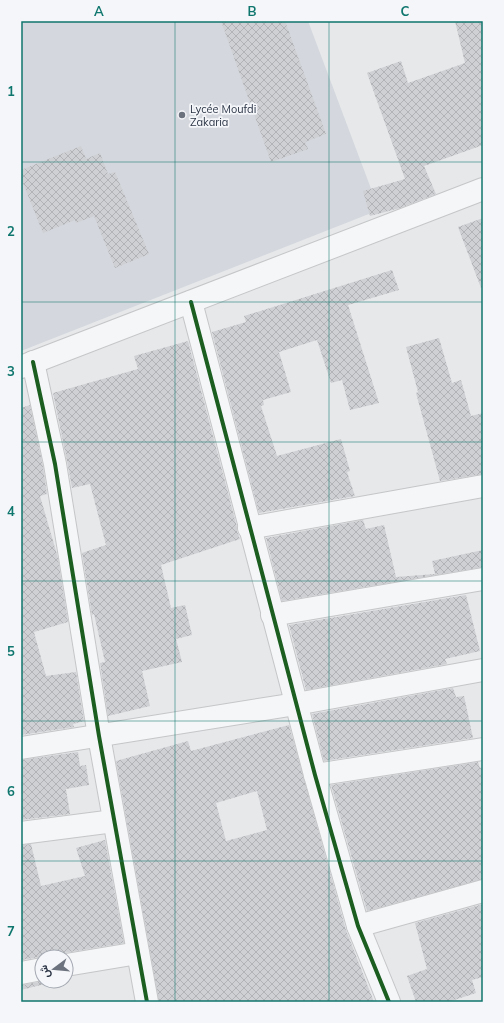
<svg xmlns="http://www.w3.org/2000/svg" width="504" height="1023" viewBox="0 0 504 1023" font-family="Mulish,Vazirmatn,sans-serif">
<defs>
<pattern id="building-cross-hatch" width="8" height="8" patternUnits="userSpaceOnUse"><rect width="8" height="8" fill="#ced0d3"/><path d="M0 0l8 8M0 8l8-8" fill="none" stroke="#b1b3b6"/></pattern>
</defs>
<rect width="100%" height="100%" fill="#e6e8ea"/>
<polygon fill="#d4d7dd" points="21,21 308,21 379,210 21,351"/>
<g fill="url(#building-cross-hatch)" fill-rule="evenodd">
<polygon points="221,21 285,21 326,134 305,142 308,149 271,162"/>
<polygon points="455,21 483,21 483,145 424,166 436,194 400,208 370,216 363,191 405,179 367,73 401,61 408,83 465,63"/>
<polygon points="81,146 86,159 100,153 108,174 115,172 149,254 115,268 94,216 76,223 75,220 43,233 21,178 21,170"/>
<polygon points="483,218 483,288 481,288 458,227"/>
<polygon points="392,270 399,290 348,305 379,403 350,410 342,380 331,383 317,340 279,352 291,392 263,400 264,405 261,406 277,456 341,439 350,471 347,472 355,496 259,513 212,332 246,322 244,316"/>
<polygon points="439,338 452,383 461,380 471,416 483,413 483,474 440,481 416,393 418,392 406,347"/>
<polygon points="188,341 237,527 237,531 240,539 161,565 171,608 185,605 192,635 176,639 182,662 142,671 150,706 108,716 100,663 105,662 94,614 92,615 82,553 106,545 90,484 72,488 67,461 53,393 138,369 134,356"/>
<polygon points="30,405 43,466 47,494 40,496 58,558 68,622 34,632 46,676 76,672 84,721 73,724 74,727 21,735 21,408"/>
<polygon points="363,520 366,529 384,525 396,577 435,574 432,561 483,550 483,567 282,601 266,538"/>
<polygon points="466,595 480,651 445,659 447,664 306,690 289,625"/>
<polygon points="453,688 456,697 464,696 473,738 324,761 312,714"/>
<path d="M289,725L346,930L374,1002H159L116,761L188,741L191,751ZM257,791L267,830L226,841L216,803Z"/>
<polygon points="78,752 80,766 86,765 89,785 66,789 70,814 21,820 21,760"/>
<polygon points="478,762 480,768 483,767 483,879 367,911 331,785"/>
<polygon points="105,840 124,943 64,953 57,957 40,957 21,960 21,845 31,844 41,886 85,876 76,848"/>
<polygon points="483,904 483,977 472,980 476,993 448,1002 416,1002 407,976 427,969 415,923"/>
<polygon points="45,981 57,981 21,990 21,985"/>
</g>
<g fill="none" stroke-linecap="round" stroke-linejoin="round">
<g stroke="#c4c6c8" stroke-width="24">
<g id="minor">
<polyline points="191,302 315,775 358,926 389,1002"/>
<polyline points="33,362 55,464 99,736 147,1002"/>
<polyline points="21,367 483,189"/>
<polyline points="249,528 483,486"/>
<polyline points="272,615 483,579"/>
<polyline points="21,748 296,704 483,670"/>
<polyline points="315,775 483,749"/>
<polyline points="21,833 114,821"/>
<polyline points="358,926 483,891"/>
<polyline points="66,965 138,953"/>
<polyline points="21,973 42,969"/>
</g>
</g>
<use href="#minor" stroke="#f5f6f7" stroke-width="22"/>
<g stroke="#f4f6f9" stroke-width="6">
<g id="cycleway">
<polyline points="191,302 315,775 358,926 389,1002"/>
<polyline points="33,362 55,464 99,736 147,1002"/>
</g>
</g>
<use href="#cycleway" stroke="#1b5e20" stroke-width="4"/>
</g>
<path fill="none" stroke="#0f766e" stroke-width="1" stroke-opacity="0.55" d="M175,21V1002M329,21V1002M21,162H483M21,302H483M21,442H483M21,581H483M21,721H483M21,861H483"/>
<circle fill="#6c737f" stroke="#f4f6f9" stroke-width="1.5" cx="182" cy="115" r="4"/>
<g text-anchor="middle" stroke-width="3.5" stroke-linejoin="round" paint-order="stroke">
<g font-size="11" fill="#2b3445" stroke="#f4f6f9" text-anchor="start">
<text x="190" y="113">Lycée Moufdi<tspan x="190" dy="13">Zakaria</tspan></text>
</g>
</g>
<rect width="504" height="1023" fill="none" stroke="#f4f6f9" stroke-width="44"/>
<g transform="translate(54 969) rotate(254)"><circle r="19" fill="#f4f6f9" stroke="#a4a8b1"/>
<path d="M0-3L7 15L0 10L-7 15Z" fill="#6c737f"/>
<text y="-6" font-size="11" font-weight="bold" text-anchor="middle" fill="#2b3445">ش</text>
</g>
<rect x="22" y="22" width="460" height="979" fill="none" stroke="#0f766e" stroke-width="1.5"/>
<g font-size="13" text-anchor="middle" font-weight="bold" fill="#0f766e">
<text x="99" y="16">A</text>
<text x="252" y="16">B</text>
<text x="405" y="16">C</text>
<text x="11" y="96">1</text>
<text x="11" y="236">2</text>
<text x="11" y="376">3</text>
<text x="11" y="516">4</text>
<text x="11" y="656">5</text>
<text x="11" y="796">6</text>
<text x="11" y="936">7</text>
</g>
</svg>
